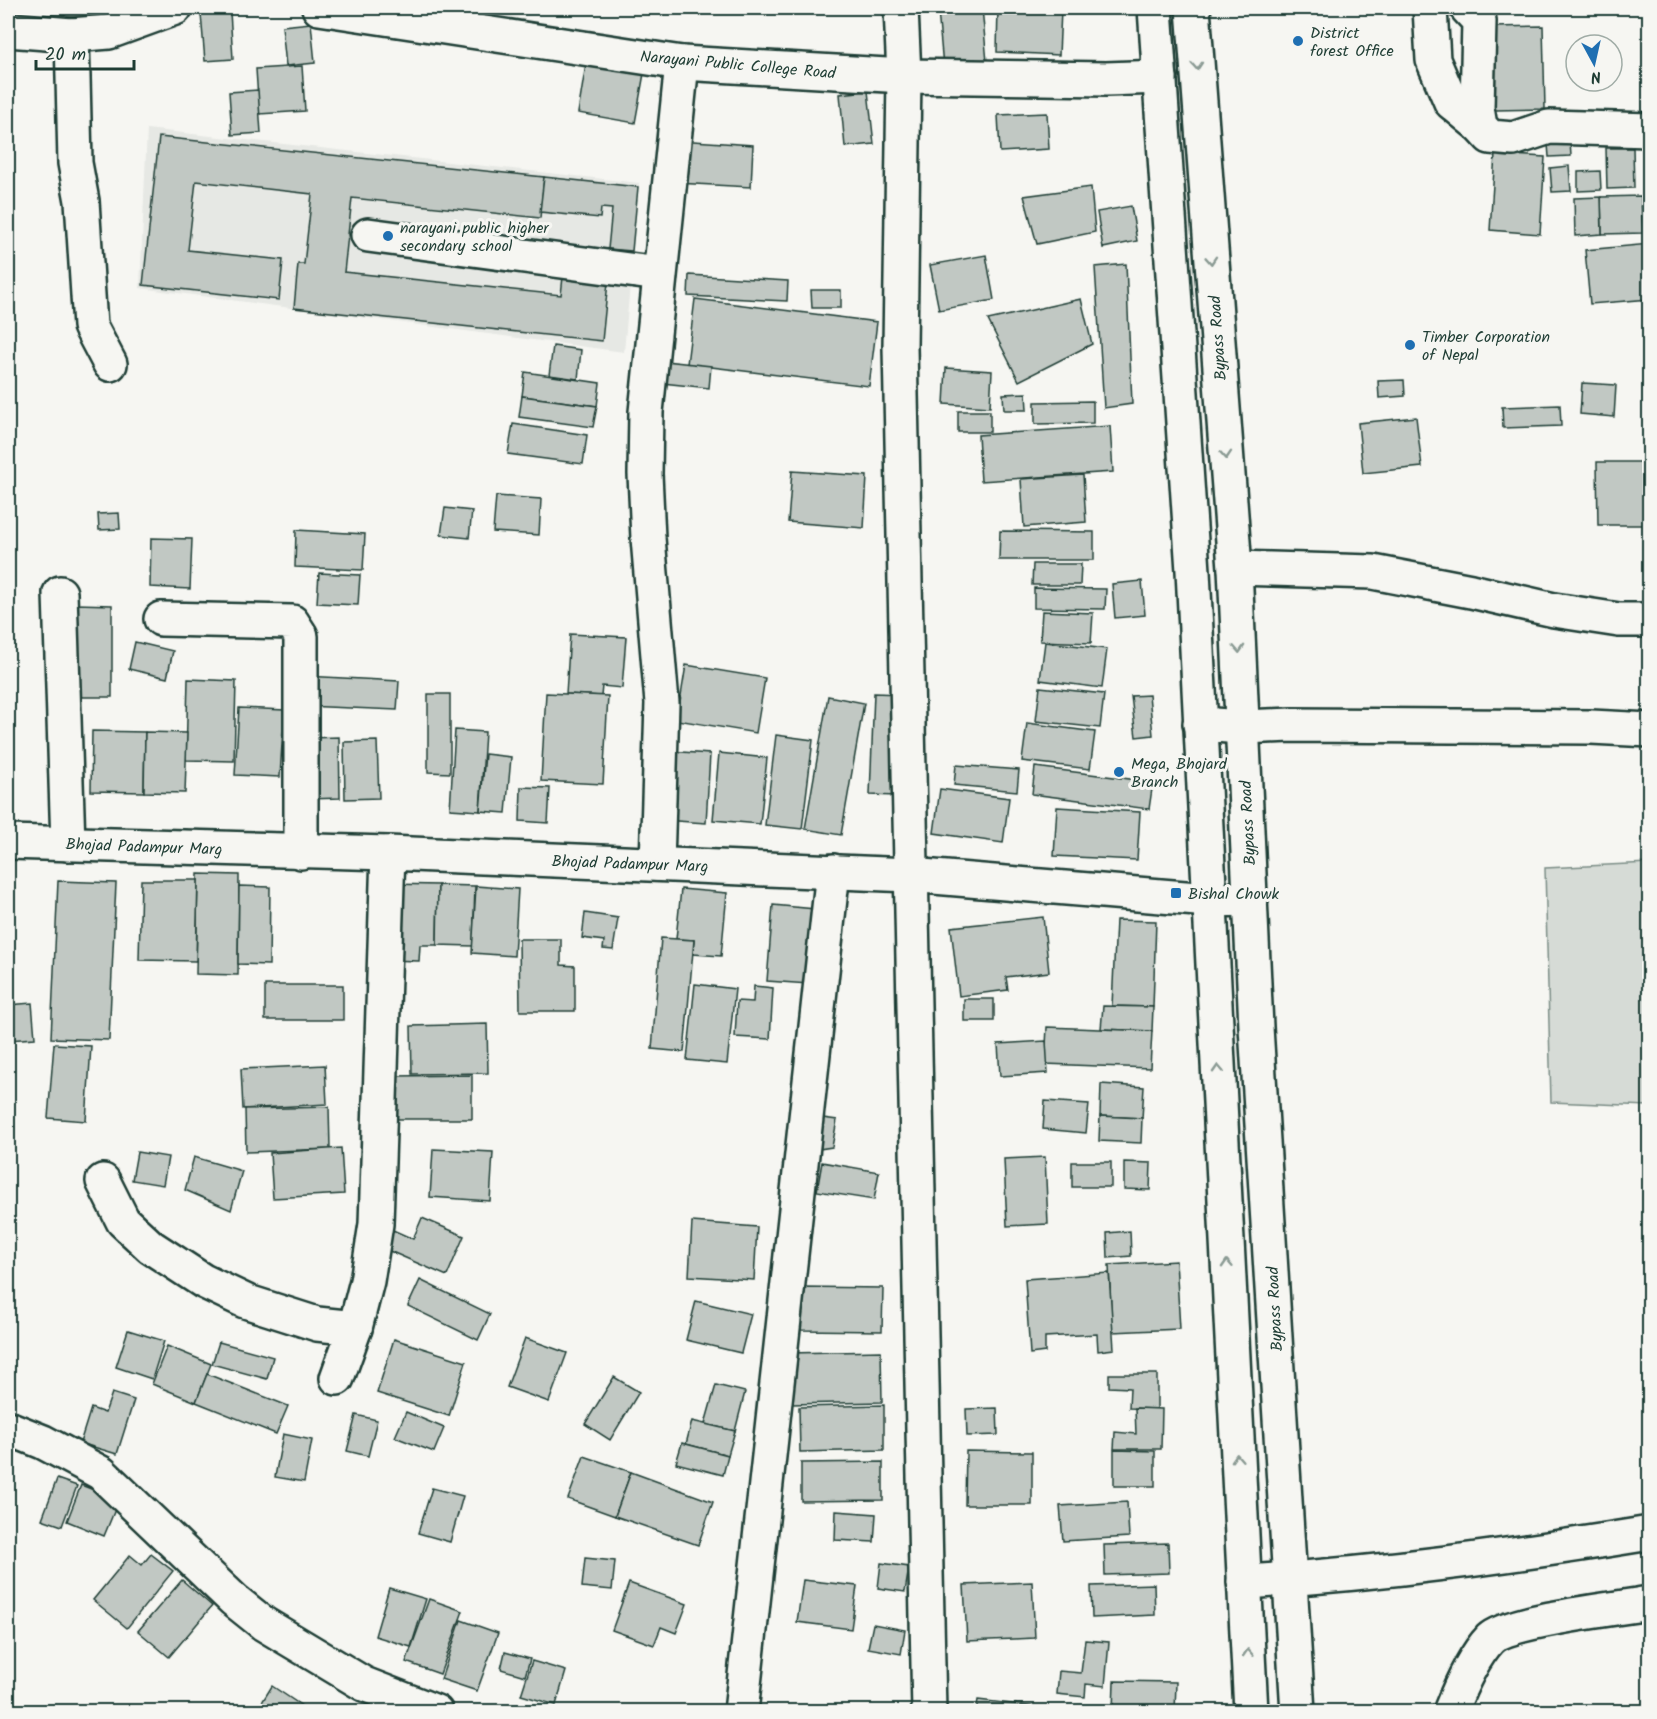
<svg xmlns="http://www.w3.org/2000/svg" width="1657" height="1719" viewBox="0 0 1657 1719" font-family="Kalam,sans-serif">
<rect width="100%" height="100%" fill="#f6f6f2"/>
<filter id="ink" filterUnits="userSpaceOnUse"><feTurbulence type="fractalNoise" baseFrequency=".0167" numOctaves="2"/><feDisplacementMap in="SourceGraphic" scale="12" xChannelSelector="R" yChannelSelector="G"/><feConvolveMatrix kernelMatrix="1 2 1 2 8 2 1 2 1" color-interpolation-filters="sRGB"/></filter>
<g filter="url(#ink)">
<polygon fill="#e6e8e4" points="147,129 639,183 624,352 140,288"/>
<polygon fill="#d6dbd6" stroke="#7a8c85" stroke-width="1.5" points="1649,863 1649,1106 1551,1102 1545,868"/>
<g fill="#c1c8c3" stroke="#1f3d34" stroke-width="1.5">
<polygon points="778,8 842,8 842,10 778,11"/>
<polygon points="982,8 987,62 943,66 938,11"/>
<polygon points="998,8 1061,10 1059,55 997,52"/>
<polygon points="1647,8 1650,8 1650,90 1649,90"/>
<polygon points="230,12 233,59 205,61 201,14"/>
<polygon points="311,23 315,63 286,66 282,26"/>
<polygon points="1543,26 1545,109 1495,110 1493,27"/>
<polygon points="587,58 645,68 635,123 578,113"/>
<polygon points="302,66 305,111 259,114 256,69"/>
<polygon points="258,90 261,133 232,135 229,92"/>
<polygon points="868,91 874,144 845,147 840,94"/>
<polygon points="1047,113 1049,149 1000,152 998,115"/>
<polygon points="159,137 544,177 540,218 352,198 344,272 561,295 563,277 608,282 602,341 294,308 298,264 304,264 312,194 196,181 188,250 283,260 279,300 143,285"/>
<polygon points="678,140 753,145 751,187 676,183"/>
<polygon points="1570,142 1571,156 1549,157 1548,144"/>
<polygon points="1606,148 1633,148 1634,188 1607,189"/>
<polygon points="1495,154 1545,157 1540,234 1490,230"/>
<polygon points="1569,166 1571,191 1552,192 1550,168"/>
<polygon points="1600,171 1601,190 1578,191 1578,172"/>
<polygon points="544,177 638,187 632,251 608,249 612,209 601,208 600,218 540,212"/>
<polygon points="1091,187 1095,232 1037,244 1024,196"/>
<polygon points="1641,196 1643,233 1602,234 1601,197"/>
<polygon points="1601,197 1602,234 1575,236 1574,198"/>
<polygon points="1131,206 1137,241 1103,248 1097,212"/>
<polygon points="1650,244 1650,299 1590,304 1585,250"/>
<polygon points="986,255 994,300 939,310 930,265"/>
<polygon points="1126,264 1132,404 1104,408 1095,267"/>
<polygon points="689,275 788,281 787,301 688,296"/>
<polygon points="811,290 841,290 841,308 812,308"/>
<polygon points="695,299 877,322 869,386 687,364"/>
<polygon points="1081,299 1092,344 1019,381 988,320"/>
<polygon points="553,346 581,350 578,379 549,375"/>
<polygon points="656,360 711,366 709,388 653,382"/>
<polygon points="946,368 992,371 990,407 944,404"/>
<polygon points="525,372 600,383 597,406 522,396"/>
<polygon points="1404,380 1405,396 1379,398 1378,381"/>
<polygon points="1582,383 1616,385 1614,417 1580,414"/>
<polygon points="1026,393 1027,410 1004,410 1003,394"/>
<polygon points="522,396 597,406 593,427 519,417"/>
<polygon points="1093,401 1093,423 1035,424 1035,402"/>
<polygon points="1560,405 1561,426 1503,428 1502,407"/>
<rect x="958" y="411" width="32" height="21"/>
<polygon points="1416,417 1422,467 1363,473 1358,423"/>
<polygon points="513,424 587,435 583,464 508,454"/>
<polygon points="1110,426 1113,472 981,481 978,435"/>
<polygon points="1597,462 1650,462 1650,525 1598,525"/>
<polygon points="792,471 867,476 864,528 788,522"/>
<polygon points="1083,475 1086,522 1024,527 1021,479"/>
<polygon points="496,496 541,499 539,535 493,532"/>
<polygon points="445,508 472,511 469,538 441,535"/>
<polygon points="119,513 120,529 99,530 98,514"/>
<polygon points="296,530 365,534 363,570 295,567"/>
<polygon points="1000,531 1094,532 1094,560 999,560"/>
<polygon points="151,538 192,539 190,589 150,587"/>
<polygon points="1033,564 1081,564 1080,585 1032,585"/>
<polygon points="319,573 360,575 358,605 317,603"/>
<polygon points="1142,581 1145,615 1115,618 1112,584"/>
<polygon points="1034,588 1106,589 1105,609 1034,608"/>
<polygon points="76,604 112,605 112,697 76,697"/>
<polygon points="1042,611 1093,613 1091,643 1040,641"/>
<polygon points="570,634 626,637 622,688 602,686 601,696 566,694"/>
<polygon points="135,642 173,651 167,678 129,669"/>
<polygon points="1045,642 1107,649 1102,688 1040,680"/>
<polygon points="686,665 765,678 756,733 677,720"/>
<polygon points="305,676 399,681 397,710 304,706"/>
<polygon points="188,679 236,681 234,761 186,760"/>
<polygon points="1040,687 1104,694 1100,728 1036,721"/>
<polygon points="546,693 608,696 603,784 541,781"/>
<polygon points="874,693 901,694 896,796 870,795"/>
<polygon points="428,694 450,694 450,773 428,772"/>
<polygon points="1149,695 1153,735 1136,737 1131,696"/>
<polygon points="828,696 864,703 841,835 805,829"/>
<polygon points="239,708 284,710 280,777 235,775"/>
<polygon points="1027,723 1095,732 1090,769 1022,761"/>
<polygon points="455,730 485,732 480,811 450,809"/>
<polygon points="92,731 145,732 144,792 91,791"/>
<polygon points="145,732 187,733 185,793 144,792"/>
<polygon points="776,735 813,740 802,829 765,825"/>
<polygon points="339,737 340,798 309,799 307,738"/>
<polygon points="377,741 379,798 345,799 344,742"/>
<polygon points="667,751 710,754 706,823 662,820"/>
<polygon points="719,753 767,758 760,824 713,820"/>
<polygon points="485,754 511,757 506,813 480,811"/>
<polygon points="956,765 1019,770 1017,791 954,785"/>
<polygon points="1035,767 1153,782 1149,809 1032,794"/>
<polygon points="521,787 550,788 548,823 520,821"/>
<polygon points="940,789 1009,798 1003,843 934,833"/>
<polygon points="1057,807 1140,812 1137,860 1054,856"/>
<polygon points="198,874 239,875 238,975 196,974"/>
<polygon points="141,880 198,880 196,961 139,960"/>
<polygon points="58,881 116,883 109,1040 51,1038"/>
<polygon points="388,884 438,885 437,945 420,945 419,961 386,960"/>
<polygon points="438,885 475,886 473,946 437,945"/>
<polygon points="239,886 270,887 269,965 238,964"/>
<polygon points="476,886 518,889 514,956 472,953"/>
<polygon points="681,889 727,893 721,956 693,954 694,940 676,939"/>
<polygon points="773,905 815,909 809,984 767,981"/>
<polygon points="585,913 618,918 613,950 603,949 604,941 582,938"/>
<polygon points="1043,917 1049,972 1006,977 1008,990 959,996 951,927"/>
<polygon points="1116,920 1156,921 1153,1007 1112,1006"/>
<polygon points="661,938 694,940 684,1052 652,1049"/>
<polygon points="519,939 561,939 561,965 575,966 575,1011 520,1011"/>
<polygon points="695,984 735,989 727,1064 687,1060"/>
<rect x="265" y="985" width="78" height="35"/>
<polygon points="754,986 773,988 770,1039 735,1037 737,1001 753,1002"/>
<rect x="964" y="999" width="30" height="22"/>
<polygon points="32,1003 35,1038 8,1040 8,1005"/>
<polygon points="1103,1006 1153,1007 1152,1031 1101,1029"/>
<polygon points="487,1024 488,1073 412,1074 411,1026"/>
<polygon points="1047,1027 1152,1031 1150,1068 1045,1064"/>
<polygon points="1046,1041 1048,1073 1000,1076 998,1044"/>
<polygon points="54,1044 91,1046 86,1121 48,1118"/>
<polygon points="325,1065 327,1104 243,1109 241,1069"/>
<polygon points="472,1075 472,1119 395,1119 395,1076"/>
<polygon points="1101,1084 1144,1087 1142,1118 1100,1116"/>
<polygon points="1045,1101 1089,1104 1086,1133 1043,1129"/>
<polygon points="329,1107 330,1149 246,1152 245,1109"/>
<polygon points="1100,1116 1142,1118 1141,1143 1099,1141"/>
<polygon points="823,1118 837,1120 832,1147 819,1149"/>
<polygon points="341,1148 344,1194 273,1198 270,1153"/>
<polygon points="433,1149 493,1152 490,1201 430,1197"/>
<polygon points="137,1152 168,1157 163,1185 132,1180"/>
<polygon points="194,1157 242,1171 231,1210 185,1190"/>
<polygon points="1045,1157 1048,1224 1007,1226 1004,1159"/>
<polygon points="822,1162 879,1172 874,1200 817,1191"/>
<rect x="1072" y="1162" width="39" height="25"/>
<polygon points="1124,1162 1151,1163 1150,1190 1124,1189"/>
<polygon points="422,1218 464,1236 447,1276 385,1249 393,1230 413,1239"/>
<polygon points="692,1222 757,1227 754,1280 689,1276"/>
<polygon points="1130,1231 1131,1256 1108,1258 1107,1233"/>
<polygon points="1176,1261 1180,1329 1112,1332 1109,1265"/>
<polygon points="1109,1273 1114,1349 1098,1351 1097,1334 1045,1337 1045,1352 1030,1354 1025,1279"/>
<polygon points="420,1280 490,1314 478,1340 408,1306"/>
<polygon points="801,1287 883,1288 882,1331 801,1330"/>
<polygon points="696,1301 751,1314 741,1353 686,1340"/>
<polygon points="128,1330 164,1341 152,1379 116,1367"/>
<polygon points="525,1338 567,1353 549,1402 507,1387"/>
<polygon points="394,1339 466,1362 449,1416 377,1393"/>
<polygon points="219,1342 273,1357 267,1379 212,1364"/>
<polygon points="167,1346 211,1364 196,1402 152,1384"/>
<polygon points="881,1351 882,1402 791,1404 790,1353"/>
<polygon points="207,1374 288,1406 276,1434 196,1402"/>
<polygon points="1109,1374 1157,1374 1157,1409 1129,1408 1130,1388 1109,1387"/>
<polygon points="614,1377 639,1392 610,1440 585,1424"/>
<polygon points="716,1385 745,1392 735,1431 705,1424"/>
<polygon points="112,1393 134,1400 117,1454 80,1443 91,1408 105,1413"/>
<polygon points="884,1405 884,1450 800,1452 799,1407"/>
<polygon points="997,1408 998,1435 967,1436 966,1409"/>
<polygon points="1135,1408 1162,1409 1161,1449 1114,1449 1115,1432 1136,1434"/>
<polygon points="406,1412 444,1428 434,1452 395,1437"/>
<polygon points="356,1415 377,1420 368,1456 347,1451"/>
<polygon points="692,1421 735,1431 728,1455 686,1444"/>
<polygon points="283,1434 312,1440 304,1482 275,1477"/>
<polygon points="682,1443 728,1455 723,1475 676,1463"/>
<polygon points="1114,1450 1155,1451 1155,1486 1114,1486"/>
<polygon points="966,1451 1032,1452 1032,1505 965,1505"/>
<polygon points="584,1456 631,1472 615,1516 568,1499"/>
<polygon points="883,1462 883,1500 801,1501 801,1463"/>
<polygon points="631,1472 713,1502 698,1545 615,1516"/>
<polygon points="57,1479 77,1486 62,1526 42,1519"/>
<polygon points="81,1485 119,1500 104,1536 67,1521"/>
<polygon points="432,1488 463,1496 450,1542 418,1533"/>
<polygon points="1127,1502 1129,1537 1063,1541 1060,1506"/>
<polygon points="836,1511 876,1514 874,1542 835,1540"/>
<polygon points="1168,1543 1169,1573 1105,1575 1104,1545"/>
<polygon points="151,1554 173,1571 127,1628 93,1600 130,1555 142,1565"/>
<polygon points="585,1558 615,1561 612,1590 582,1587"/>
<polygon points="881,1563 909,1567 905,1592 878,1588"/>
<polygon points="182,1580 212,1606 169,1657 138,1631"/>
<polygon points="803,1580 857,1586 851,1629 797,1622"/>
<polygon points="1032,1582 1035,1638 967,1641 964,1585"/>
<polygon points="629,1583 687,1604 676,1633 661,1627 654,1645 612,1630"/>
<polygon points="1154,1584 1155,1615 1092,1618 1091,1586"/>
<polygon points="389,1588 426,1599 411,1647 375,1636"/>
<polygon points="429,1599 463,1611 440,1674 406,1662"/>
<polygon points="461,1620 498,1633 477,1691 441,1679"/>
<polygon points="873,1624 905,1630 901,1654 868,1648"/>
<polygon points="1085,1640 1109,1642 1105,1686 1086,1684 1085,1697 1057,1694 1059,1671 1081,1673"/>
<polygon points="505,1652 530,1659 525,1676 501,1669"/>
<polygon points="532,1661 566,1671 556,1705 521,1695"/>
<polygon points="1114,1681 1176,1682 1175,1712 1113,1712"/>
<polygon points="272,1686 311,1712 256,1712"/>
<polygon points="978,1700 1037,1707 1037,1712 976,1712"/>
<polygon points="1037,1707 1098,1712 1037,1712"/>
</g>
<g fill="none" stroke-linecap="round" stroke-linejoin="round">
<g stroke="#1f3d34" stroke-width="38">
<g id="minor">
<polyline points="319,8 682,63 904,76 1106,79 1160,77"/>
<polyline points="901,8 904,76 900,347 929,1712"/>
<polyline points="1430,8 1433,60 1451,102 1480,126"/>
<polyline points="1467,8 1479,21 1477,108 1480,126 1490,137 1513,139 1549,127 1650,130"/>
<polyline points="8,30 72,35 109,32 175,8"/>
<polyline points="72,35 75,163 82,201 90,326 110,364"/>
<polyline points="368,235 659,274"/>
<polyline points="1235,568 1373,572 1471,591 1554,610 1619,620 1650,620"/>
<polyline points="60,593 68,844"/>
<polyline points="161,619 292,622 301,636 301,852"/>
<polyline points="1200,724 1242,727 1292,725 1591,727 1650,730"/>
<polyline points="8,842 388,853 910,875 1209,900 1251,899"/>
<polyline points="657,864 662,703 648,538 645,474 646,412 682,63"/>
<polyline points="103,1181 123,1221 151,1247 203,1281 245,1301 317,1324 355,1328"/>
<polyline points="337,1378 355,1328 367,1281 376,1224 388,853"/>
<polyline points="8,1428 43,1442 101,1473 234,1600 264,1624 364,1684 436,1712"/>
<path d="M1244,1582C1380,1574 1515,1555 1650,1533"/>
<polyline points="741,1712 833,871"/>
<path d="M1450,1712C1459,1689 1473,1657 1490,1639C1508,1621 1619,1608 1650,1603"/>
</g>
</g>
<g stroke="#1f3d34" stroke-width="38">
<g id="highway">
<polyline points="1155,8 1193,571 1251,1712"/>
<polyline points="1193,8 1235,568 1256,1027 1298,1712"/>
</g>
</g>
<use href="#minor" stroke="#f6f6f2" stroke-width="33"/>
<use href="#highway" stroke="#f6f6f2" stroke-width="33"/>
</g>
<defs><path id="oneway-chevron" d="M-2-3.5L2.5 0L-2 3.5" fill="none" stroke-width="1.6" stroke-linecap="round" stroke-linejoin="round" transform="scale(1.5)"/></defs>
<g stroke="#8a9a93">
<use href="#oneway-chevron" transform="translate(1197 66) rotate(86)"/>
<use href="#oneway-chevron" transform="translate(1211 260) rotate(86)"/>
<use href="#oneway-chevron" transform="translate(1226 455) rotate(86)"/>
<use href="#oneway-chevron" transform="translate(1239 649) rotate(87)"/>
<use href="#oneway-chevron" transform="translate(1218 1069) rotate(-93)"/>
<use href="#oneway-chevron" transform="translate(1227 1264) rotate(-93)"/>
<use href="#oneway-chevron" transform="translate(1237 1458) rotate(-93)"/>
<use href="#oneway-chevron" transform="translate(1248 1653) rotate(-93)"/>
</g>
</g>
<g fill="#1f6fb2" stroke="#f6f6f2" stroke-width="2">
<circle cx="1298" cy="41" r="6"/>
<circle cx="388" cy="236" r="6"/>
<circle cx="1410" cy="345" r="6"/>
<circle cx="1119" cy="772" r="6"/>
<rect x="1170" y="887" width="12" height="12" rx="3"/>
</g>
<g text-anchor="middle" stroke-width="6" stroke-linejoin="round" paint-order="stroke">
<g font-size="16" fill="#1f3d34" stroke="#f6f6f2" text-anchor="start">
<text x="1310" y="38">District<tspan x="1310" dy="18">forest Office</tspan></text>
<text x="400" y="233">narayani public higher<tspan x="400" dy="18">secondary school</tspan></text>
<text x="1422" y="342">Timber Corporation<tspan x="1422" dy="18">of Nepal</tspan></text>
<text x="1131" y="769">Mega, Bhojard<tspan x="1131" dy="18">Branch</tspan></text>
<text x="1188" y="899">Bishal Chowk</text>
</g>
<g font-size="16" fill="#1f3d34" stroke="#f6f6f2">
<text transform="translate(738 64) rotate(5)" y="6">Narayani Public College Road</text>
<text transform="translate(1217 338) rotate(-94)" y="6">Bypass Road</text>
<text transform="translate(1247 823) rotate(-93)" y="6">Bypass Road</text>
<text transform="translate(144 846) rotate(2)" y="6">Bhojad Padampur Marg</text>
<text transform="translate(630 863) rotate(2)" y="6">Bhojad Padampur Marg</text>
<text transform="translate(1274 1309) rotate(-93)" y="6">Bypass Road</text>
</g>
</g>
<rect width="1657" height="1719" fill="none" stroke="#f6f6f2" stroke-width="30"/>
<rect x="15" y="15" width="1627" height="1689" fill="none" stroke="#1f3d34" stroke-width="2" filter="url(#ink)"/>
<g transform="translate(1594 63) rotate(172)"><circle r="28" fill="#f6f6f2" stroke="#a0aca6" stroke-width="1.5"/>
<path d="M0-4.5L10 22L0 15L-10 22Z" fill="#1f6fb2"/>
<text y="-9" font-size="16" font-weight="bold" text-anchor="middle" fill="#1f3d34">N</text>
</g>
<path d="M36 60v9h98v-9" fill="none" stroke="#1f3d34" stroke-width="3"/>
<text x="45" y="60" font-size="18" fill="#1f3d34" stroke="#f6f6f2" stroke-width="4.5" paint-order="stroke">20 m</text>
</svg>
